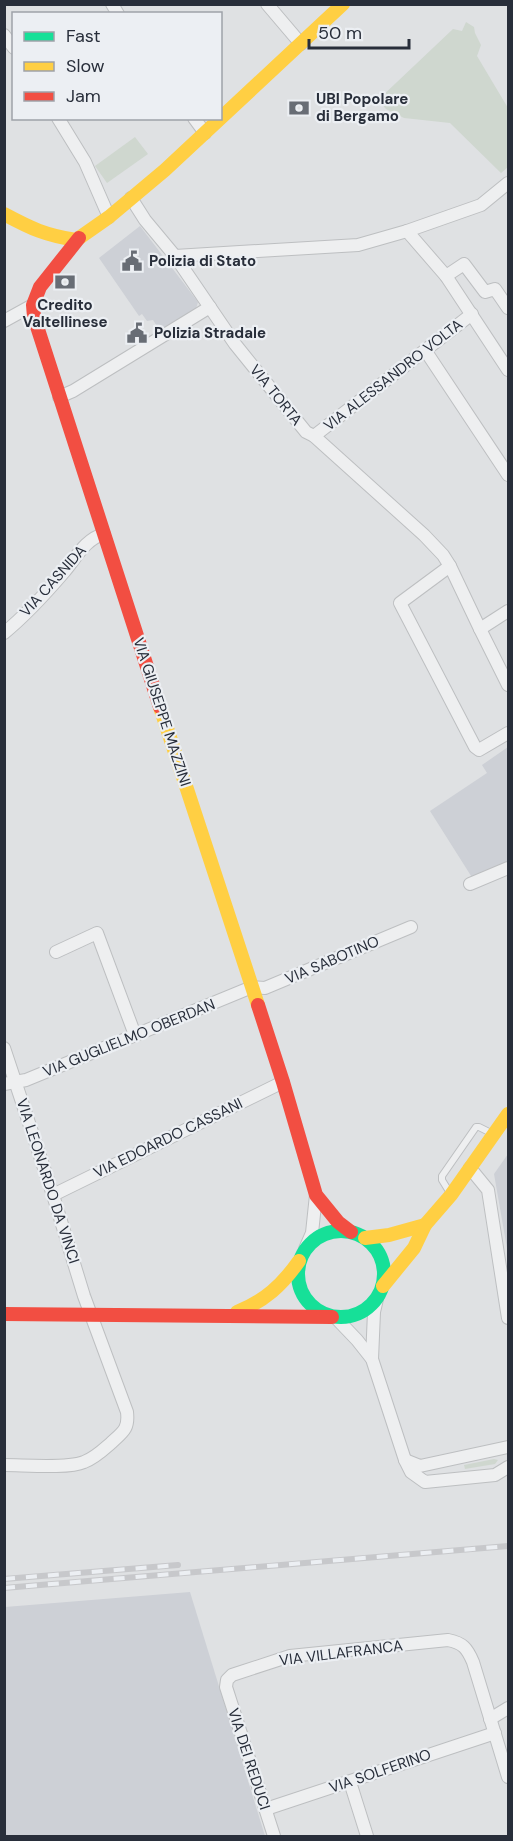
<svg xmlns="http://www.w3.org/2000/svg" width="513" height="1841" viewBox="0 0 513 1841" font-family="'DM Sans',sans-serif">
<rect width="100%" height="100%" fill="#dfe1e3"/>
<g fill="#cdd0d6">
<polygon points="140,226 198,302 196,309 160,331 153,320 147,321 142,314 139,316 99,258"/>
<polygon points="508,747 508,864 473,879 430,811 487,773 482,765"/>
<polygon points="508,1154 508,1254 494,1174"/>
<polygon points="190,1592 265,1836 5,1836 5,1607"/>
</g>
<g fill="#cfd7cf">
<polygon points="466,22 474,27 475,33 481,45 477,56 508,108 508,167 501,173 450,123 404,118 386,109 378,100 453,29 462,31"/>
<polygon points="135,137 148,154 107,183 95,166"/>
<polygon points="494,1459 498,1460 495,1464 465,1469 464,1465"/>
</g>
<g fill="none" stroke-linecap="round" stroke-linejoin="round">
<g stroke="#bdbfc1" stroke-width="8">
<polyline id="lane" points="450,1193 442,1180 442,1176 476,1127 479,1127 493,1134"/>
</g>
<g stroke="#bdbfc1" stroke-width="14">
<g id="street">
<polyline points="112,4 118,14"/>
<polyline points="267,4 301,44"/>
<polyline points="4,35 14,48"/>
<polyline points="58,118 85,162 109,217"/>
<polyline points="194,118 205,133"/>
<polyline points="131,198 145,220 175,256 235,344 306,432 314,436 424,535 443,555 450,566 480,629 508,685"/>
<polyline points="407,231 446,276 508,370"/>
<polyline points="175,256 358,245 407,231 481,205 508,183"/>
<polyline points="446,276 464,264 485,292 495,289 508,308"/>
<polyline points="4,321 33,305"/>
<polyline points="425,350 508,475"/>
<polyline points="59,397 73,391 210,307"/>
<polyline points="314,436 472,314"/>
<polyline points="450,566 400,603 475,747 479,750 508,733"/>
<polyline points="480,629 508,611"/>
<path d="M4,633C26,615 46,593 64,572C76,558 85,539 104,534"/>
<polyline points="470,884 508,868"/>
<polyline points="56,952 97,933 135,1035"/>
<path d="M4,1048L53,1195L84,1296L127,1412C129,1429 123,1432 111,1443C103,1450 95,1458 84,1462C68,1469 24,1465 4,1465"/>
<polyline points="4,1084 26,1080 252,987 265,988 411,927"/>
<polyline points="470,1168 488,1190 508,1318"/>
<polyline points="53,1195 283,1082"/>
<polyline points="305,1249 312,1233 316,1195"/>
<polyline points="335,1317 357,1340 372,1359 405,1460 411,1472 425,1482 495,1475 508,1467"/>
<polyline points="372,1359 374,1312 377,1299"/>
<polyline points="405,1460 420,1466 508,1447"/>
<polyline points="490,1719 508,1708"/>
<polyline points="350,1782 367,1836"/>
<polyline points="266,1809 495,1733"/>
<path d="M274,1836L226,1687L227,1680L232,1675L290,1656L448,1640C463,1643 467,1648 473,1662L508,1777"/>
</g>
</g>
<use href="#lane" stroke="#eeeff0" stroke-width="6"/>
<use href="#street" stroke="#eeeff0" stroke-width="12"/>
<circle stroke="#16e098" stroke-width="14" cx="341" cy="1274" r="43"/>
<g stroke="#ffcf43" stroke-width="14">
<path d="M4,214C32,229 45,235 76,240"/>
<polyline points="79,238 109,217 165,170 343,4"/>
<polyline points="160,707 258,1005"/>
<polyline points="365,1238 389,1235 425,1225"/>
<polyline points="383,1286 414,1248 425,1225 451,1195 508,1114"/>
<path d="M237,1312C265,1301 282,1285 299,1261"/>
</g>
<g stroke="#f24e42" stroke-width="14">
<polyline points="79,238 40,287 33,305 34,317 160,707"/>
<polyline points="258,1005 283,1082 316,1195 338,1222 351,1232"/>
<polyline points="4,1314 332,1317"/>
</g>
<g stroke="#c7c8cb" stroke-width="6">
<g id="rail">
<polyline points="4,1579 178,1565"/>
<polyline points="4,1588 508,1546"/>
</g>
</g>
<use href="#rail" stroke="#eceff3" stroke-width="4" stroke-dasharray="11" stroke-linecap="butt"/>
</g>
<defs>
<g id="bank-bare" transform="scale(1.62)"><path d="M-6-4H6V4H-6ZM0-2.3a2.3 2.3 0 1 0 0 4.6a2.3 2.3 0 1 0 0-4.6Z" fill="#686d75" stroke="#eceff3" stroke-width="2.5" paint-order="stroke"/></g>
<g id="civic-bare" transform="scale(1.62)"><path d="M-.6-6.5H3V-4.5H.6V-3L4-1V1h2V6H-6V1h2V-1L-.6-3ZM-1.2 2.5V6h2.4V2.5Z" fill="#686d75" stroke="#eceff3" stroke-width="2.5" paint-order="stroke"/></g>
</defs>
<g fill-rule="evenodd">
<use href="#bank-bare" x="299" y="108"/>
<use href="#civic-bare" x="132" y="261"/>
<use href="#bank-bare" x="65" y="282"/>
<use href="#civic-bare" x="137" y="333"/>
</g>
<g text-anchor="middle" stroke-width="4.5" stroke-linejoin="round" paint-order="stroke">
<g font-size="15" font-weight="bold" fill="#282e3a" stroke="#eceff3" text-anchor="start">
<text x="316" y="104">UBI Popolare<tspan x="316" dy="17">di Bergamo</tspan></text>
<text x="149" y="266">Polizia di Stato</text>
<text x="65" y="310" text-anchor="middle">Credito<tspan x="65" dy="17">Valtellinese</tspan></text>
<text x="154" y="338">Polizia Stradale</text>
</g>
<g font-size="15" fill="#282e3a" stroke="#eceff3">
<text transform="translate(393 375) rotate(-38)" y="5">VIA ALESSANDRO VOLTA</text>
<text transform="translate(276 395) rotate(51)" y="5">VIA TORTA</text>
<text transform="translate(53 581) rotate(-48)" y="5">VIA CASNIDA</text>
<text transform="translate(162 712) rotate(72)" y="5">VIA GIUSEPPE MAZZINI</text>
<text transform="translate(332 960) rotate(-23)" y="5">VIA SABOTINO</text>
<text transform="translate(129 1038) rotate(-22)" y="5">VIA GUGLIELMO OBERDAN</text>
<text transform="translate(168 1138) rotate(-26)" y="5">VIA EDOARDO CASSANI</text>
<text transform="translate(48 1181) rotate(72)" y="5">VIA LEONARDO DA VINCI</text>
<text transform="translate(341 1653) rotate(-7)" y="5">VIA VILLAFRANCA</text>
<text transform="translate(249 1759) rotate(72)" y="5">VIA DEI REDUCI</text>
<text transform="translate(380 1771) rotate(-19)" y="5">VIA SOLFERINO</text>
</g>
</g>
<rect width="513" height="1841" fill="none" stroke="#282e3a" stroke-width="12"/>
<rect x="12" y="12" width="210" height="108" fill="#eceff3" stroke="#9ea2a9" stroke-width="1.5"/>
<rect x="24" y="32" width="30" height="9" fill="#16e098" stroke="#9ea2a9" stroke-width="1.5"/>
<text x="66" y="42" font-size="18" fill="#282e3a">Fast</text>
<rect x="24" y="62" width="30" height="9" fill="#ffcf43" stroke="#9ea2a9" stroke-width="1.5"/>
<text x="66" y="72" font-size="18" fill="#282e3a">Slow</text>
<rect x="24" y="92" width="30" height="9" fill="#f24e42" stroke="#9ea2a9" stroke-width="1.5"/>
<text x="66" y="102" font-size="18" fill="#282e3a">Jam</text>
<path d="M309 39v9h100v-9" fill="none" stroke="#282e3a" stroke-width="3"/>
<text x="318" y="39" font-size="18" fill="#282e3a" stroke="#eceff3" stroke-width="4.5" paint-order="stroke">50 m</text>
</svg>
